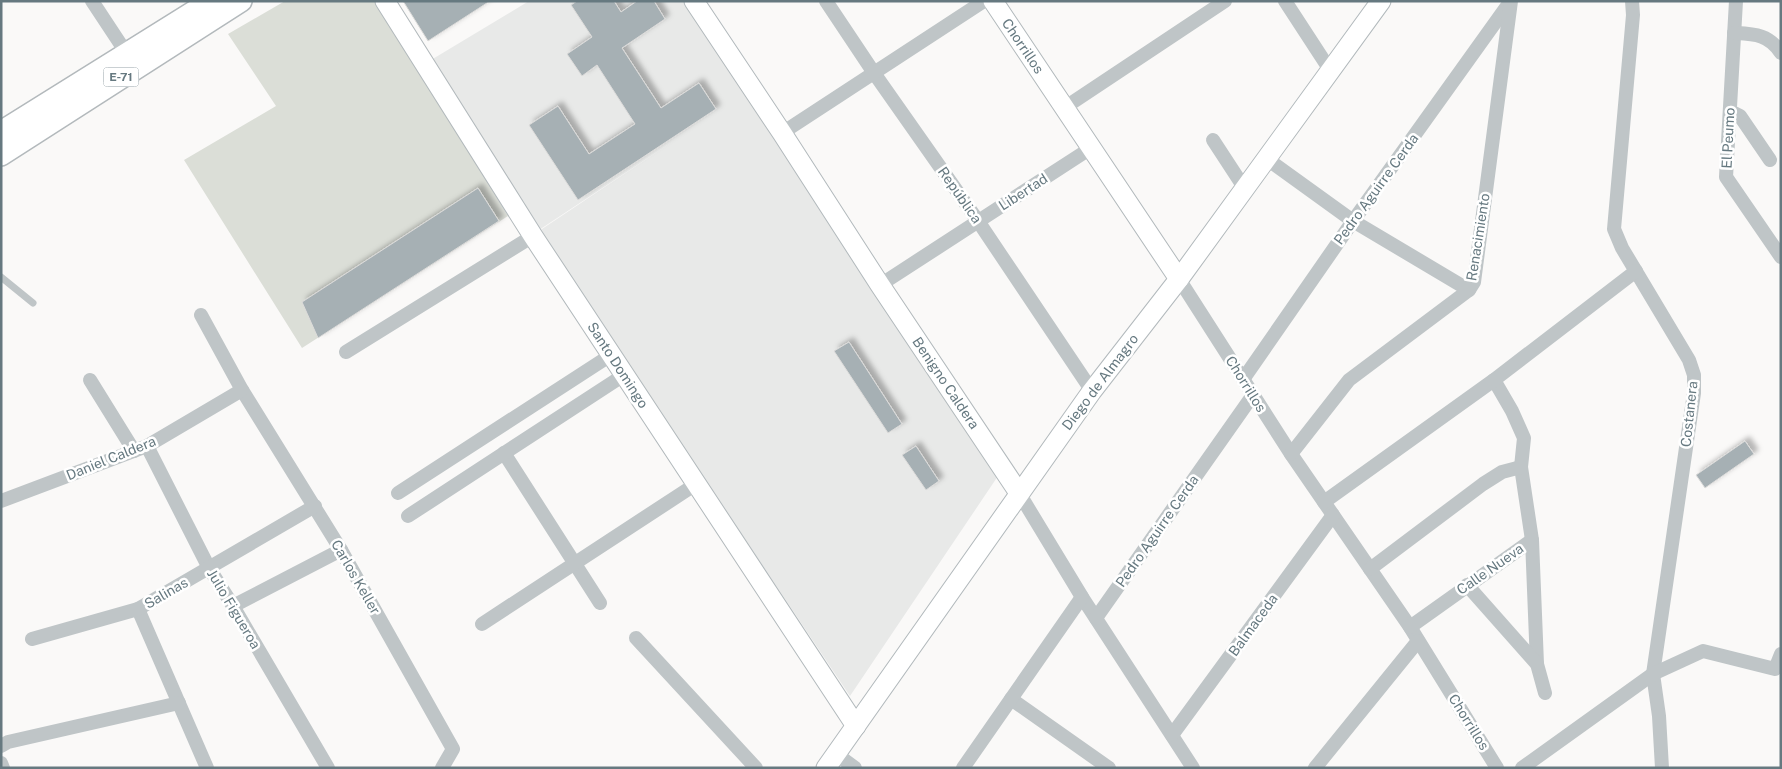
<svg xmlns="http://www.w3.org/2000/svg" width="1782" height="769" viewBox="0 0 1782 769" font-family="'Public Sans',sans-serif">
<defs>
<filter id="shadow"><feDropShadow dx="4.5" dy="-4.5" stdDeviation="2.5" flood-color="#0004"/></filter>
</defs>
<rect width="100%" height="100%" fill="#faf9f8"/>
<polygon fill="#e8e9e8" points="529,1 691,1 998,476 850,696 539,231 678,138 539,230 431,60"/>
<polygon fill="#dbded7" points="285,1 378,1 508,216 302,348 184,160 276,106 228,34"/>
<g fill="#a6b0b4" stroke="#dcdbda" filter="url(#shadow)">
<polygon points="403,1 490,1 428,41"/>
<polygon points="577,1 614,1 621,12 637,1 654,1 665,19 622,48 661,108 699,83 716,109 578,200 529,125 558,106 589,154 635,124 597,65 582,76 567,54 592,37 571,5"/>
<polygon points="478,188 499,221 318,338 302,302"/>
<polygon points="849,342 902,424 888,433 834,351"/>
<polygon points="1745,441 1754,454 1705,488 1696,475"/>
<polygon points="916,446 939,481 926,490 902,455"/>
</g>
<g fill="none" stroke-linecap="round" stroke-linejoin="round">
<g stroke="#b2b9bc" stroke-width="21">
<g id="secondary">
<polyline points="385,1 533,236 856,726"/>
<polyline points="694,1 782,133 880,285 1019,493"/>
<polyline points="993,1 1179,279"/>
<polyline points="826,768 1092,391 1179,279 1381,1"/>
</g>
</g>
<g stroke="#b3b9bc" stroke-width="24">
<g id="primary">
<polyline points="1,132 211,1"/>
<polyline points="1,155 241,1"/>
</g>
</g>
<polyline stroke="#bfc5c7" stroke-width="7" points="1,277 33,303"/>
<g stroke="#bfc5c7" stroke-width="14">
<polyline points="92,1 131,60"/>
<polyline points="826,1 874,73 978,221 1092,391"/>
<polyline points="1285,1 1330,70"/>
<polyline points="1632,1 1633,15 1614,229 1622,248 1689,360 1694,375 1694,393 1653,674 1659,716 1662,768"/>
<polyline points="1736,1 1726,177 1781,257"/>
<path d="M1734,33C1754,34 1769,34 1781,53"/>
<polyline points="1064,108 1225,1"/>
<polyline points="1730,111 1740,116 1770,160"/>
<polyline points="782,133 984,1"/>
<polyline points="1213,140 1245,189"/>
<polyline points="1267,159 1353,221 1469,290"/>
<polyline points="1179,279 1291,454 1410,627 1497,768"/>
<polyline points="880,285 1091,148"/>
<polyline points="201,315 242,390 341,550 453,749 442,768"/>
<polyline points="346,352 533,236"/>
<polyline points="1244,378 1353,221 1510,2"/>
<polyline points="90,380 134,451"/>
<polyline points="1494,380 1512,411 1524,438 1521,467 1532,540 1537,664"/>
<polyline points="147,446 209,568 233,606 328,768"/>
<polyline points="504,453 600,603"/>
<polyline points="1291,454 1349,380 1469,290 1474,282 1511,1"/>
<polyline points="398,493 611,355"/>
<polyline points="1019,493 1082,597 1193,768"/>
<polyline points="1,501 147,446 242,390"/>
<polyline points="1324,502 1494,380 1636,271"/>
<polyline points="408,516 624,375"/>
<polyline points="1370,569 1483,484 1502,472 1521,467"/>
<polyline points="1467,585 1537,664 1545,693"/>
<polyline points="233,606 341,550"/>
<polyline points="138,609 207,768"/>
<polyline points="1096,618 1253,395"/>
<polyline points="482,624 696,484"/>
<polyline points="1410,627 1532,540"/>
<polyline points="636,638 756,768"/>
<polyline points="32,639 138,609 315,506"/>
<polyline points="1011,699 1109,768"/>
<polyline points="1172,735 1333,515"/>
<polyline points="1,746 8,742 179,703"/>
<polyline points="836,754 855,768"/>
<polyline points="1,763 3,768"/>
<polyline points="963,768 1082,597"/>
<polyline points="1315,768 1418,641"/>
<polyline points="1522,768 1653,674 1703,651 1775,669 1781,654"/>
</g>
<use href="#secondary" stroke="#fff" stroke-width="19"/>
<use href="#primary" stroke="#fff" stroke-width="21"/>
</g>
<g text-anchor="middle" stroke-width="5" stroke-linejoin="round" paint-order="stroke">
<rect fill="#fff" stroke="#94a1a6" stroke-width="1" x="103.5" y="67.5" width="35" height="19" rx="4"/>
<g font-size="12" font-weight="bold" fill="#667980">
<text x="121" y="81">E-71</text>
</g>
<g font-size="14" fill="#667980" stroke="#fff">
<text transform="translate(1023 46) rotate(56)" y="5">Chorrillos</text>
<text transform="translate(1728 138) rotate(-87)" y="5">El Peumo</text>
<text transform="translate(1376 189) rotate(-54)" y="5">Pedro Aguirre Cerda</text>
<text transform="translate(1023 192) rotate(-33)" y="5">Libertad</text>
<text transform="translate(960 195) rotate(55)" y="5">República</text>
<text transform="translate(1478 237) rotate(-81)" y="5">Renacimiento</text>
<text transform="translate(618 365) rotate(57)" y="5">Santo Domingo</text>
<text transform="translate(1100 382) rotate(-53)" y="5">Diego de Almagro</text>
<text transform="translate(946 383) rotate(56)" y="5">Benigno Caldera</text>
<text transform="translate(1246 384) rotate(58)" y="5">Chorrillos</text>
<text transform="translate(1689 414) rotate(-84)" y="5">Costanera</text>
<text transform="translate(111 458) rotate(-22)" y="5">Daniel Caldera</text>
<text transform="translate(1157 531) rotate(-55)" y="5">Pedro Aguirre Cerda</text>
<text transform="translate(1490 569) rotate(-35)" y="5">Calle Nueva</text>
<text transform="translate(356 577) rotate(60)" y="5">Carlos Keller</text>
<text transform="translate(166 593) rotate(-30)" y="5">Salinas</text>
<text transform="translate(234 609) rotate(59)" y="5">Julio Figueroa</text>
<text transform="translate(1253 625) rotate(-54)" y="5">Balmaceda</text>
<text transform="translate(1469 722) rotate(58)" y="5">Chorrillos</text>
</g>
</g>
<rect width="1782" height="769" fill="none" stroke="#667980" stroke-width="5"/>
</svg>
